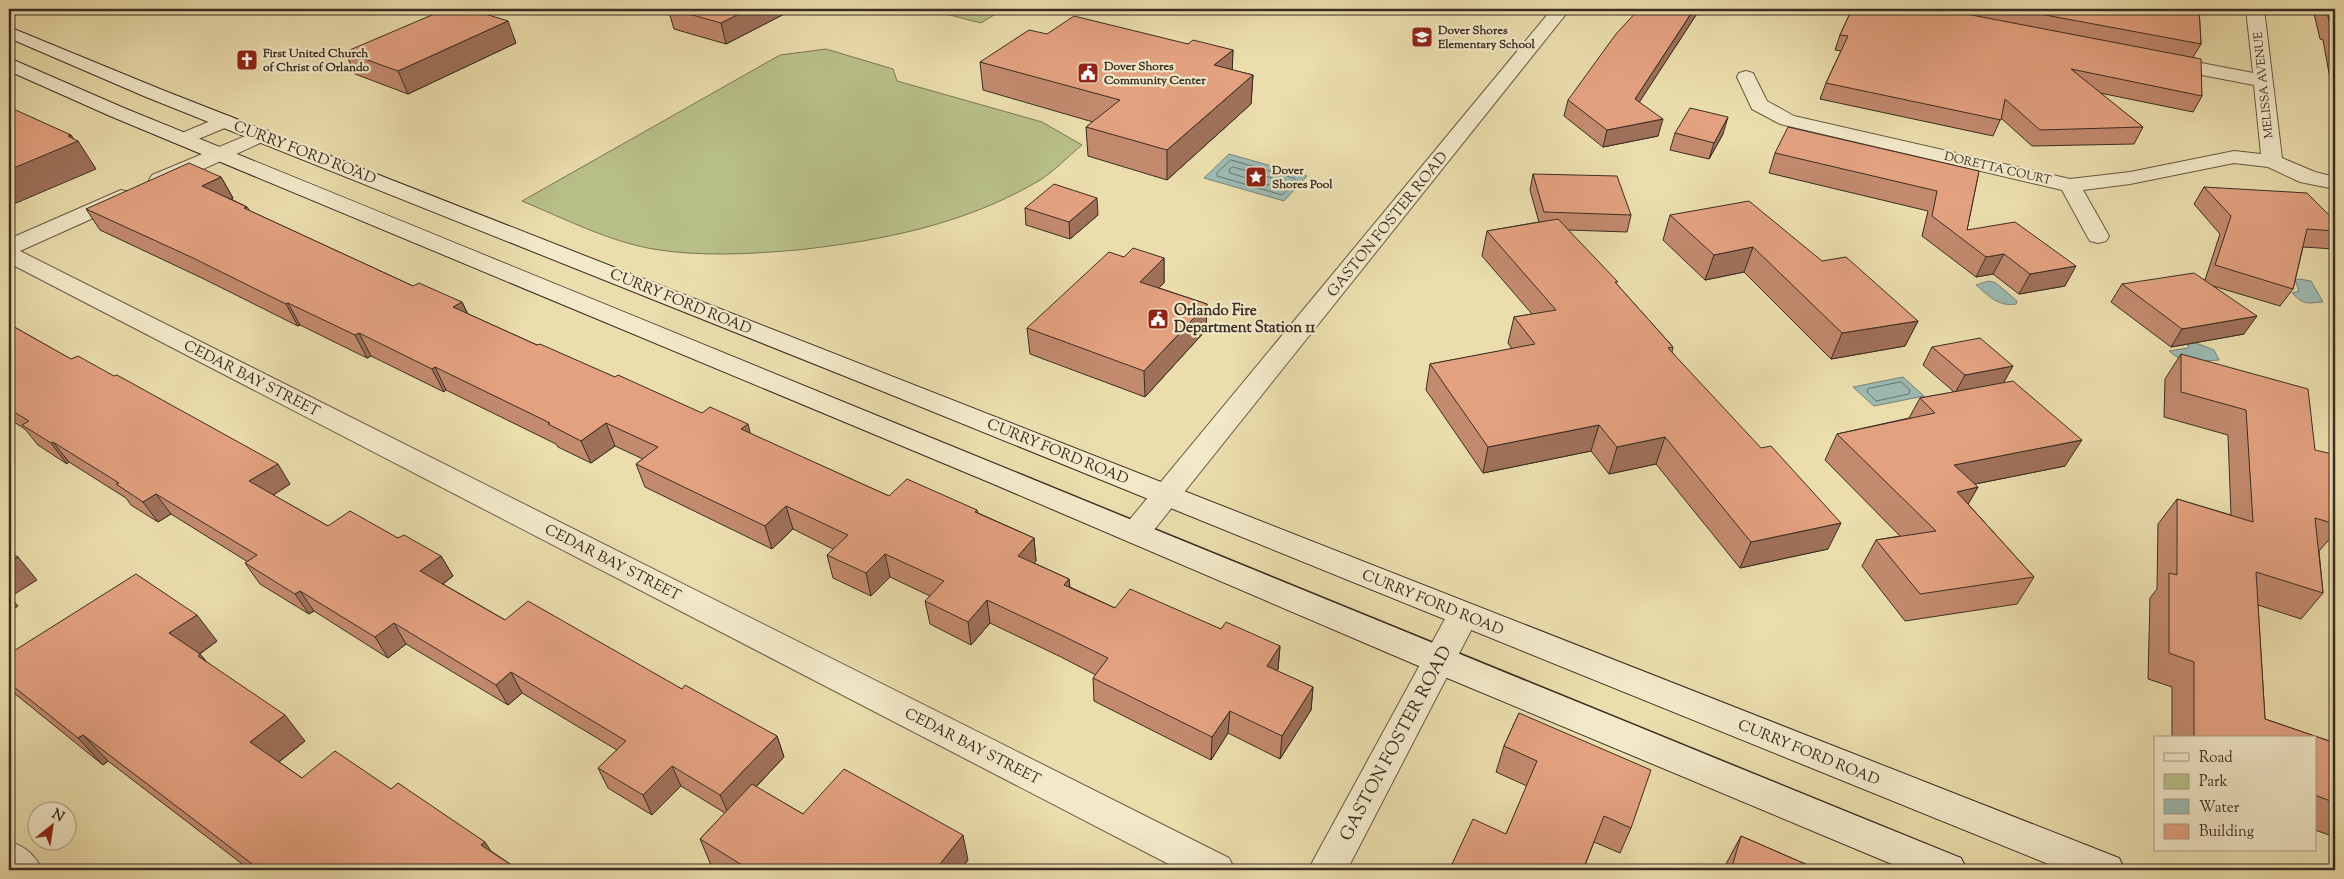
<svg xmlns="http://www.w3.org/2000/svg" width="2344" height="879" viewBox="0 0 2344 879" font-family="'Sorts Mill Goudy',serif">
<rect width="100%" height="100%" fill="#ebddac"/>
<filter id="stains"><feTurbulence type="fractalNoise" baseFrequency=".004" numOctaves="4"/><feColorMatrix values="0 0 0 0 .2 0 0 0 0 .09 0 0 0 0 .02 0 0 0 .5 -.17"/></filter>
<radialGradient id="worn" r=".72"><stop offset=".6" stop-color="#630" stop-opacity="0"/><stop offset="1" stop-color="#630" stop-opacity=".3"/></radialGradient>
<g fill="#b8c088" stroke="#797656">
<polygon points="926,9 1004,9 981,23"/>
<path d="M826,49L893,69L897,81L1042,122L1082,145C1067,157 1052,174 1035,183C962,225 880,241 797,250C749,254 701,257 653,249C608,241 565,219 522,201L780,55Z"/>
</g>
<g fill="#9cbab4" stroke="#75827a">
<polygon points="1229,154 1307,176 1284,201 1204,178"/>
<path d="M2299,279L2311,281L2323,302C2307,303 2305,306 2292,293L2299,291L2295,280Z"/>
<path d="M1989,281L1996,283L2017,301L2016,304C1998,307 1989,296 1976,285Z"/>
<path d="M2196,343L2214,350L2219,360C2198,361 2186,366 2169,351L2188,348V344Z"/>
<polygon points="1903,377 1924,396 1874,406 1853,387"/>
</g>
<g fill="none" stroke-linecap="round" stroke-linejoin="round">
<g stroke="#6b746c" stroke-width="1">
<polygon points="1231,160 1294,178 1296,181 1282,195 1217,176 1217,173"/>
<polygon points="1233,167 1283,181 1284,184 1279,188 1230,173 1229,170"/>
<polygon points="1901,382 1910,390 1909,394 1876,401 1867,392 1868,389"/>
</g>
<g stroke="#665945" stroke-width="2">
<g id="minor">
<polygon points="2246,9 2264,9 2282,158 2315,172 2335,177 2335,189 2300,182 2268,167 2234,163 2130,184 2083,190 2109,236 2106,241 2098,243 2090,241 2087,236 2062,190 1780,124 1752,109 1737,77 1739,73 1746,71 1753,73 1767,101 1794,116 2070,179 2130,172 2234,151 2261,154 2254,85 2165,68 2158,66 2156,62 2158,58 2165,56 2253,73"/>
<polygon points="225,115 232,117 235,121 232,125 184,145 177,143 174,139 177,135"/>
<polygon points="262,129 269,131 272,135 269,139 168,185 160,186 152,185 149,180 152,175"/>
<polygon points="121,190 129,192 132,197 129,202 20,251 1229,858 1235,870 1180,870 9,263 9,239"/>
<polygon points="1463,603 1474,606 1479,615 1347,870 1308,870 1452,606"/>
<path d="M9,841C25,847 35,854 42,870H9Z"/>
</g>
</g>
<g stroke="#665945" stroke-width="2">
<polygon id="tertiary" points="1552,9 1570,9 1146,540 1136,543 1126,540 1121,532 1126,524"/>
</g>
<g stroke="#3a2d23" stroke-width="2">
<g id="secondary">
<polygon points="9,27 160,89 2119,858 2125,870 2063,870 877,389 146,97 9,38"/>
<path d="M9,58L124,108C737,357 1348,610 1961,858L1967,870H1906L1428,670L991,483L110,116L9,71Z"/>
</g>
</g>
<use href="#minor" fill="#f2e9c9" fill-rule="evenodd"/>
<use href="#tertiary" fill="#f2e9c9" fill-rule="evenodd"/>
<use href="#secondary" fill="#f2e9c9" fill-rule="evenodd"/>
</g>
<g fill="#c38a6e" stroke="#3a2d23">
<polygon points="668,9 794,9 726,44 674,29"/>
<polygon points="1654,9 1700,9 1639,102 1658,136 1603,147 1564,116 1568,100 1654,13"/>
<polygon points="1852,9 2199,9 2201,44 2193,57 2202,96 2193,112 2100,93 2143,127 2134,144 2032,146 2001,118 1993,136 1820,99 1826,83 1841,51 1835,50 1840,35"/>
<polygon points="2313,9 2335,9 2335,106 2323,40 2320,39"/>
<polygon points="1047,34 1188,44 1233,50 1232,70 1253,75 1251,104 1167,180 1088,156 1086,127 1093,122 983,90 980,62"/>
<polygon points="516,43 408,94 355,74 345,52"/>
<polygon points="1675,133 1723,134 1709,159 1670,150"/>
<polygon points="1775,153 1979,171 1967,230 2065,286 2019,294 1993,274 1976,277 1922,236 1928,211 1769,173"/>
<polygon points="1533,174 1631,215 1627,232 1568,230 1673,347 1672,352 1828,549 1740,568 1656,464 1609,474 1591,451 1483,473 1426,390 1430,364 1512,349 1508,343 1514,317 1532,314 1482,256 1487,231 1539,222 1530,190"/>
<polygon points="221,177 233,198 231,199 247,207 250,211 413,286 462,302 468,314 537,345 750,434 889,496 977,510 978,513 1034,538 1036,561 1034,563 1069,579 1070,587 1115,608 1221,629 1280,646 1278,669 1277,671 1313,687 1311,710 1280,759 1228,733 1211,760 1094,701 1093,678 1096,675 1059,656 990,623 971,645 930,624 925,601 930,596 890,577 871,596 833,578 827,555 833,549 793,529 772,549 645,487 636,464 643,459 615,446 591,463 558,447 556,444 446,390 444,392 371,356 367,358 300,325 298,326 204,279 100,230 86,209"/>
<polygon points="2204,187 2335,221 2335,247 2334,249 2303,247 2293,289 2280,306 2213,286 2244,334 2171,347 2111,302 2122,284 2205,280 2220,234 2194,204"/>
<polygon points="1025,208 1098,215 1070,239 1026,225"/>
<polygon points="1670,215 1822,261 1918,321 1905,346 1831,359 1744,272 1705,280 1663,240"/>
<polygon points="1124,257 1164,258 1164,283 1159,288 1207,304 1206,330 1145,397 1030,354 1027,328"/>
<polygon points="9,324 290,484 273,495 328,526 398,538 441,556 453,576 443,584 505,620 682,689 777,736 784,757 756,787 803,814 968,860 960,870 721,870 711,865 700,839 725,813 681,786 652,815 608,788 598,768 617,750 522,693 508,705 406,644 388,658 314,611 309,614 260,584 245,563 248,562 171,514 158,522 131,505 126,498 69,462 67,464 38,445 25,429 9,419"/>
<polygon points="1932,347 2004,383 2065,466 1975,484 1978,487 1968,504 2034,577 2017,604 1905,621 1862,566 1876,540 1900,536 1825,460 1837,434 1909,418 1920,398 1954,392 1923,365"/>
<polygon points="2181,354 2315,450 2335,480 2335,533 2319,551 2323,593 2301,619 2258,605 2265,719 2335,743 2335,837 2315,830 2315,738 2172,738 2172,687 2148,679 2150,598 2157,589 2158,524 2177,499 2231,515 2228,435 2164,417 2165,379"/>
<polygon points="217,641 200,654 207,662 305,741 279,762 302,778 391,789 491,851 519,870 250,870 108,761 103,765 14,693 9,688 9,654"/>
<polygon points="1519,713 1631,828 1620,853 1594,842 1583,870 1450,870 1452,864 1506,834 1527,786 1496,772 1504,746"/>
<polygon points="1741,836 1819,870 1725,870 1727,862"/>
</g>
<g fill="#9f715a" stroke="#3a2d23">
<polygon points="749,9 794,9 726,44 721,23"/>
<polygon points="1694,9 1700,9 1631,115 1635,99"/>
<polygon points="508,21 516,43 408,94 398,71"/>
<polygon points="1233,50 1232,78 1214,65"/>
<polygon points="1253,75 1251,104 1167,180 1167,150"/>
<polygon points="1728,117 1723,134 1709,159 1714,143"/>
<polygon points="1663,119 1658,136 1603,147 1607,130"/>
<polygon points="71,135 76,142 78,141 96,169 9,206 9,170"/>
<polygon points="221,177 233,198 214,207 202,186"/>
<polygon points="1097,198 1098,215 1070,239 1069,222"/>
<polygon points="1753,247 1744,272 1705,280 1714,255"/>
<polygon points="2004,254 1993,274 1976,277 1986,257"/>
<polygon points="1164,258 1164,283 1140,307 1140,282"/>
<polygon points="2076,266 2065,286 2019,294 2030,274"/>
<polygon points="462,302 472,324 453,307"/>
<polygon points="288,303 300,325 298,326 286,304"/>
<polygon points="1207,304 1206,330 1145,397 1144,371"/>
<polygon points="2257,316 2244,334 2171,347 2182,329"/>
<polygon points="1918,321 1905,346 1831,359 1842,333"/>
<polygon points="359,333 371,356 367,358 355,335"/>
<polygon points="2013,366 2003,384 1955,393 1965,375"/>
<polygon points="435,367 446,390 444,392 432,369"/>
<polygon points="606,423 615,446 591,463 581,441"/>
<polygon points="748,424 754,447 741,429"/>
<polygon points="1599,425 1591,451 1483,473 1488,447"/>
<polygon points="1665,437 1656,464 1609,474 1617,447"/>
<polygon points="2082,440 2065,466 1940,491 1954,465"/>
<polygon points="53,442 69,462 67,464 51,443"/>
<polygon points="278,464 290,484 263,502 249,481"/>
<polygon points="1978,487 1963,513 1957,492"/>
<polygon points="156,494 171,514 158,522 143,502"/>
<polygon points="786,506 793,529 772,549 765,526"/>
<polygon points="1841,523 1828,549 1740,568 1751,542"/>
<polygon points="1034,538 1036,561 1020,579 1018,556"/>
<polygon points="885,554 890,577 871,596 866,573"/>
<polygon points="441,556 453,576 432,592 420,571"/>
<polygon points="18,557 37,580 10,597 18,606 9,612 9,562"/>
<polygon points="1069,579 1071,602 1064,585"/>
<polygon points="300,591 314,611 309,614 295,594"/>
<polygon points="987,600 990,623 971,645 968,622"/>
<polygon points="197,615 217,641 191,660 169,633"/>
<polygon points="394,623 406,644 388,658 375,637"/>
<polygon points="1280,646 1278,669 1265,689 1267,666"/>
<polygon points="200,654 221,681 198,656"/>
<polygon points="511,672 522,693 508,705 496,685"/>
<polygon points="1313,687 1311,710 1280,759 1282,736"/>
<polygon points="1230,711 1228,733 1211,760 1212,737"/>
<polygon points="285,715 305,741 271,768 250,742"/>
<polygon points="83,735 108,761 103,765 78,738"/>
<polygon points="777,736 784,757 729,815 720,795"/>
<polygon points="672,766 681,786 652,815 643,795"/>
<polygon points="963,835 968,860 960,870 942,870 940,864"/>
<polygon points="485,842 501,867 481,845"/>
<polygon points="379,864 383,870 371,870"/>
</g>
<g fill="#e3a180" stroke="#3a2d23">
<polygon points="446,9 469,9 508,21 398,71 345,52"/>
<polygon points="671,9 749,9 721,23"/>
<polygon points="1639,9 1656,14 1657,9 1694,9 1635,99 1663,119 1607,130 1568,100 1616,34"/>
<polygon points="1852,9 1940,9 2201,59 2202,96 2071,69 2143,127 2040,130 2005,99 2001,120 1826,83 1848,36 1840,35"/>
<polygon points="2013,9 2199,9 2201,44"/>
<polygon points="2326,9 2335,9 2335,37 2333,25 2330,24"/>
<polygon points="1074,16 1188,44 1193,40 1233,50 1214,65 1253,75 1167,150 1086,127 1120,100 980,62 1029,30 1047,34"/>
<polygon points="9,107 71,135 68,136 78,141 9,170"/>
<polygon points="1690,108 1728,117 1714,143 1675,133"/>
<polygon points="1788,127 1979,171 1967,230 2015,222 2076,266 2030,274 2004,254 1986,257 1932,216 1937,191 1775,153"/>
<polygon points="189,163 221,177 202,186 247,207 244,208 413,286 419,283 462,302 453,307 537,345 540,344 615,377 618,375 702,413 710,407 748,424 741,429 889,496 907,479 977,510 975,512 1034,538 1018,556 1069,579 1064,585 1115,608 1130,589 1221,629 1226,622 1280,646 1267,666 1313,687 1282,736 1230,711 1212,737 1093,678 1108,658 1057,633 987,600 968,622 925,601 944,581 885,554 866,573 827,555 848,535 786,506 765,526 636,464 658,447 606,423 581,441 548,424 550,423 435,367 432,369 359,333 355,335 288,303 286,304 191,257 86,209"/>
<polygon points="1533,174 1617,176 1631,215 1544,212"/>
<polygon points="1054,184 1097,198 1069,222 1025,208"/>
<polygon points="2204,187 2307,193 2335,221 2335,231 2307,229 2293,289 2215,265 2231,216"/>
<polygon points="1749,201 1822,261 1846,257 1918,321 1842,333 1753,247 1714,255 1670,215"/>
<polygon points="1558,219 1618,282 1615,282 1673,347 1668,348 1761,448 1771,446 1841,523 1751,542 1665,437 1617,447 1599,425 1488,447 1430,364 1535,344 1514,317 1556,310 1487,231"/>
<polygon points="1133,248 1164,258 1140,282 1207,304 1144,371 1027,328 1109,252 1124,257"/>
<polygon points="2194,273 2257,316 2182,329 2122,284"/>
<polygon points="9,324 71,359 78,356 114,376 117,375 278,464 249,481 328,526 350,511 398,538 404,535 441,556 420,571 505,620 528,601 682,689 685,685 777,736 720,795 672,766 643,795 598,768 626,741 511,672 496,685 394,623 375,637 300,591 295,594 245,563 257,555 156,494 143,502 116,484 119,483 53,442 51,443 22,425 29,421 9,409"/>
<polygon points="1980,338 2013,366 1965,375 1932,347"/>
<polygon points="2181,354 2308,389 2315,450 2332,454 2335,480 2335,524 2315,518 2323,593 2256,572 2265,719 2335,743 2335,803 2315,795 2315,738 2194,738 2194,662 2169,653 2169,573 2177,575 2177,499 2253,522 2246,410 2181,392"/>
<polygon points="2013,381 2082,440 1954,465 1978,487 1957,492 2034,577 1920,594 1876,540 1936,531 1837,434 1935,413 1920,398"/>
<polygon points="9,551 18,557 9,562"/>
<polygon points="136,574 197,615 169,633 200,654 198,656 285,715 250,742 302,778 335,751 391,789 398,783 485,842 481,845 519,870 387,870 379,864 371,870 260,870 83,735 78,738 9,683 9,654"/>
<polygon points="1519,713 1651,770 1631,828 1604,816 1583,870 1463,870 1452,864 1473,819 1506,834 1537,761 1504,746"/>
<polygon points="844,769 963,835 940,864 952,870 750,870 700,839 752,784 803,814"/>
<polygon points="1741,836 1819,870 1731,870"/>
</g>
<defs>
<g id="school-square" transform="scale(1.125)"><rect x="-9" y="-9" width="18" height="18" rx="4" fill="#8f2418" stroke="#f2e9c9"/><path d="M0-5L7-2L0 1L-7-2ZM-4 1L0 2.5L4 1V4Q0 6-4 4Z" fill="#fff"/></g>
<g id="church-square" transform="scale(1.125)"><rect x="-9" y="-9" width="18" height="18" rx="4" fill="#8f2418" stroke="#f2e9c9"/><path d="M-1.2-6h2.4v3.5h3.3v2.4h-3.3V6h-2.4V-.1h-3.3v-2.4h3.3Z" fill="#fff"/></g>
<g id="civic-square" transform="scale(1.125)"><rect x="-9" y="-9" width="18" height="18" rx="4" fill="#8f2418" stroke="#f2e9c9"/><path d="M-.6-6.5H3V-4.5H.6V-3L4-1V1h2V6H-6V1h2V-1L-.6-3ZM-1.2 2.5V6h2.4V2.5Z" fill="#fff"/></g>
<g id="sight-square" transform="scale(1.125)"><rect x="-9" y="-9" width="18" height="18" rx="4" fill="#8f2418" stroke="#f2e9c9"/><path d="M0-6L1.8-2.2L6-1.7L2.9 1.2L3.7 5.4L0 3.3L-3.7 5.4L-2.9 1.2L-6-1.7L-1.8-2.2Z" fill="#fff"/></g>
</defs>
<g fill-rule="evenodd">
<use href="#school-square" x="1422" y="37"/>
<use href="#church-square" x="247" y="60"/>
<use href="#civic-square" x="1088" y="73"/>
<use href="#sight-square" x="1256" y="177"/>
<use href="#civic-square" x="1158" y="319"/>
</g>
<g text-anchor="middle" stroke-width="4.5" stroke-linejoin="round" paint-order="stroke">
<g font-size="12" font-weight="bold" fill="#3a2d23" stroke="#f2e9c9" text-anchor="start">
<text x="1438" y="34">Dover Shores<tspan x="1438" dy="14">Elementary School</tspan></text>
<text x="263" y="57">First United Church<tspan x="263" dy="14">of Christ of Orlando</tspan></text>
<text x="1104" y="70">Dover Shores<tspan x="1104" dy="14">Community Center</tspan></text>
<text x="1272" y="174">Dover<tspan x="1272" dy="14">Shores Pool</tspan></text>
</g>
<g font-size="12" fill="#3a2d23" stroke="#f2e9c9">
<text transform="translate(2263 85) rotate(-96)" y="4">MELISSA AVENUE</text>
<text transform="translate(1998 168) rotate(13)" y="4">DORETTA COURT</text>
</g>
<g font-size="15" fill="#3a2d23" stroke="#f2e9c9">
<text transform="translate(305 152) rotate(21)" y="5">CURRY FORD ROAD</text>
<text transform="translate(1387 224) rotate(-51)" y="5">GASTON FOSTER ROAD</text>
<text transform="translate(681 301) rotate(22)" y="5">CURRY FORD ROAD</text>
<text transform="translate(252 378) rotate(27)" y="5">CEDAR BAY STREET</text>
<text transform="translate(1058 451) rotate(22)" y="5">CURRY FORD ROAD</text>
<text transform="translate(613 562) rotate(27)" y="5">CEDAR BAY STREET</text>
<text transform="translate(1433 602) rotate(22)" y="5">CURRY FORD ROAD</text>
<text transform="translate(973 746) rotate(27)" y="5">CEDAR BAY STREET</text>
<text transform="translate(1809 752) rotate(22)" y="5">CURRY FORD ROAD</text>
</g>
<g font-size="15" font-weight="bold" fill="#3a2d23" stroke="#f2e9c9" text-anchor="start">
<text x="1174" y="315">Orlando Fire<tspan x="1174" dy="17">Department Station 11</tspan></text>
</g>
<g font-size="18" fill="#3a2d23" stroke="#f2e9c9">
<text transform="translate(1395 743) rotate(-62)" y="6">GASTON FOSTER ROAD</text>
</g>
</g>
<rect width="2344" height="879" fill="none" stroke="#ebddac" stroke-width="30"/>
<rect x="10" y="10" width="2324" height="859" fill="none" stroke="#3a2d23" stroke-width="2.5"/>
<rect x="15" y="15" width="2314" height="849" fill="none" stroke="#3a2d23"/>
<rect x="2154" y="736" width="162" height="115" fill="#f2e9c9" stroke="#a89e87"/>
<rect x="2164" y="753" width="25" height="8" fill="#f2e9c9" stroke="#a89e87"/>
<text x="2199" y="762" font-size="15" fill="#3a2d23">Road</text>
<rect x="2164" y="774" width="25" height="15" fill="#b8c088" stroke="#a89e87"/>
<text x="2199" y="786" font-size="15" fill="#3a2d23">Park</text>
<rect x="2164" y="799" width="25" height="15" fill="#9cbab4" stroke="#a89e87"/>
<text x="2199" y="812" font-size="15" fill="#3a2d23">Water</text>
<rect x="2164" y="824" width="25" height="15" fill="#e3a180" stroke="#a89e87"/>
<text x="2199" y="836" font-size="15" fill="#3a2d23">Building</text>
<g transform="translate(52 826) rotate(30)"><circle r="24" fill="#f2e9c9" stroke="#a89e87"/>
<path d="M0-4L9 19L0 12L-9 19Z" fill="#8f2418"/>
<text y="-8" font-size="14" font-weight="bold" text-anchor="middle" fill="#3a2d23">N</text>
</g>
<rect width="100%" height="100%" filter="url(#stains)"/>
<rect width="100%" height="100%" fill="url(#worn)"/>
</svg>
